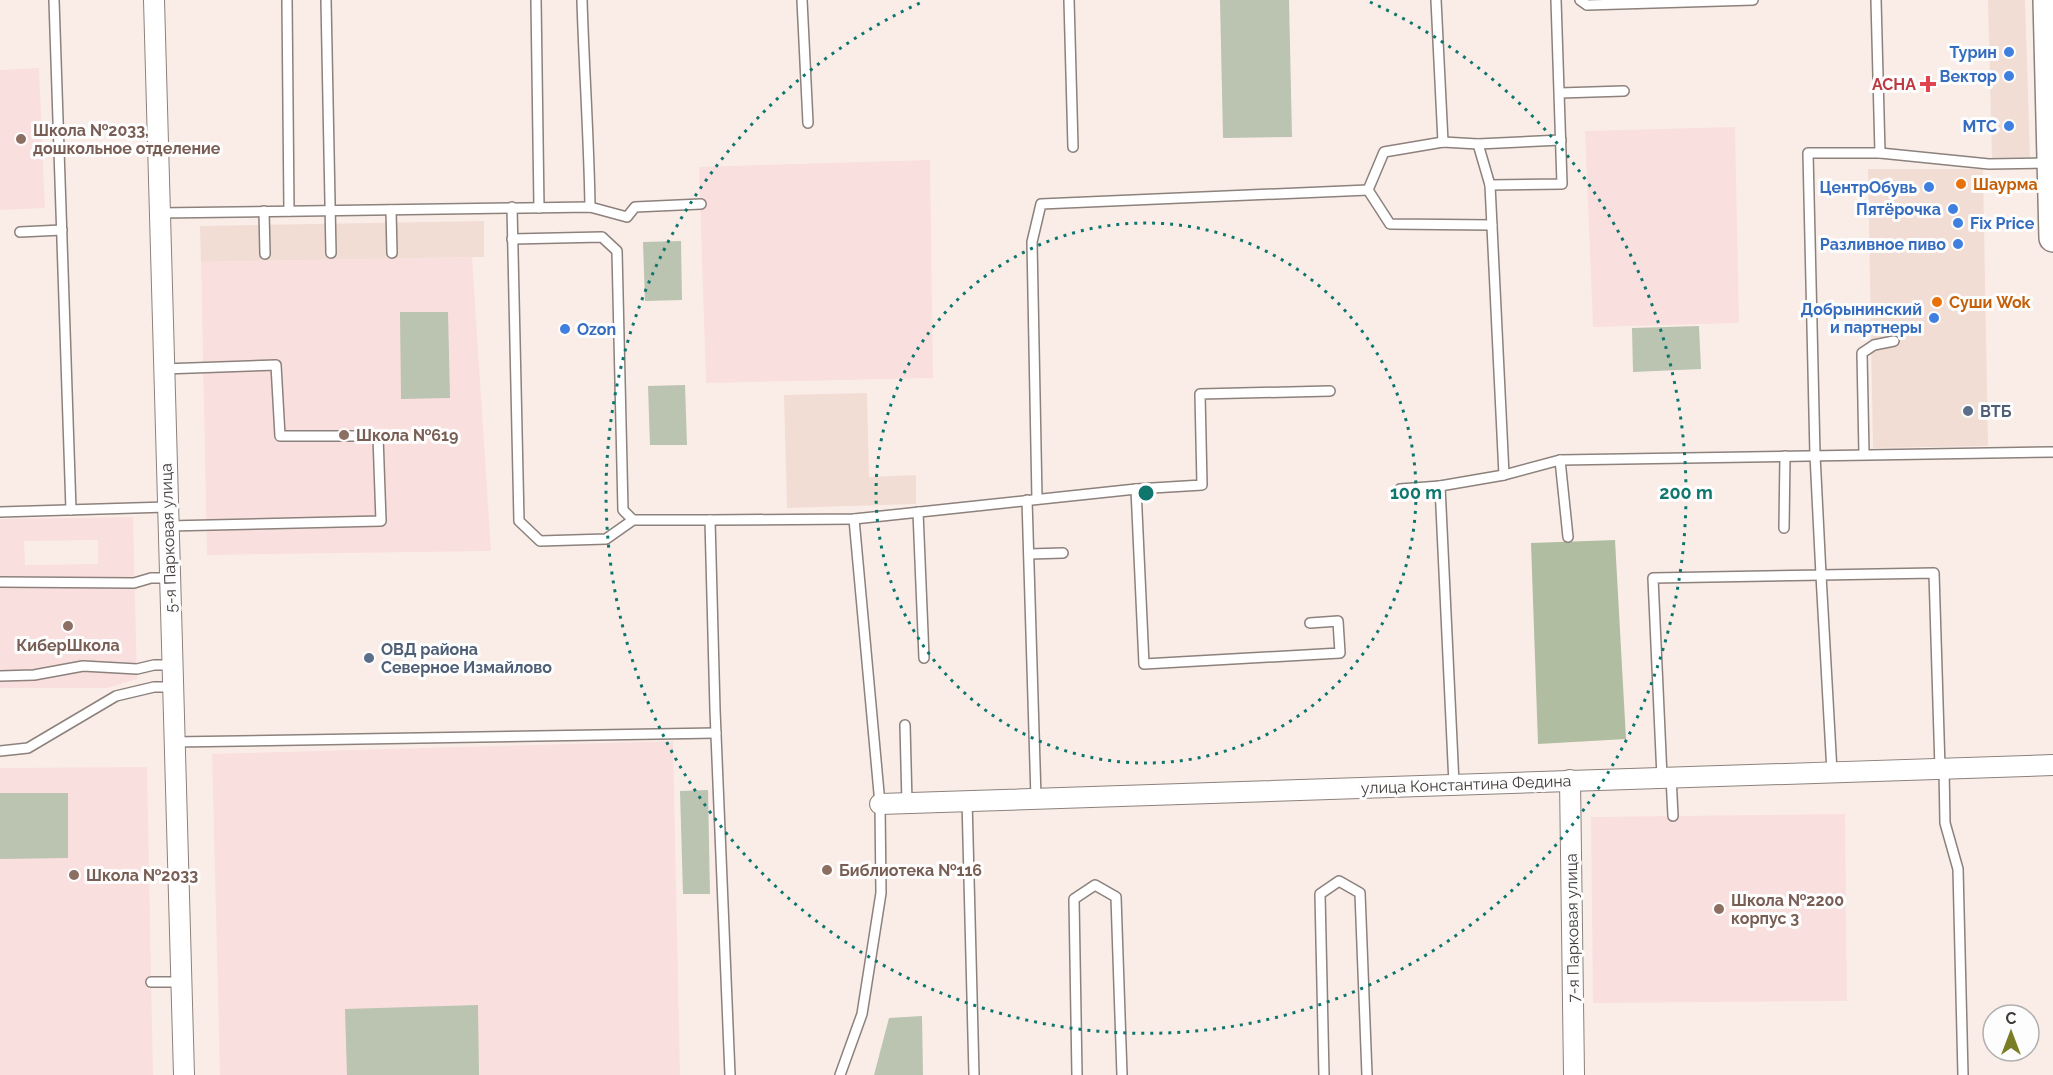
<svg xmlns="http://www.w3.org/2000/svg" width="2053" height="1075" viewBox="0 0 2053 1075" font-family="Raleway,sans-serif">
<rect width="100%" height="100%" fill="#faede8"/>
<g fill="#f2ddd5">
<polygon points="1988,0 2025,0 2030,157 1992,158"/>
<polygon points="1868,169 1983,169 1988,446 1873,448"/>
<polygon points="484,221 484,257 201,262 200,226"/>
<polygon points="867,393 869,477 916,475 916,504 787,508 784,395"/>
</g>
<g fill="#fadfdf" fill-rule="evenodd">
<polygon points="39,68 45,208 0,210 0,70"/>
<polygon points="1735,127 1739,323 1593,327 1585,131"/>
<polygon points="930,160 933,378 706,383 699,167"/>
<polygon points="472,257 491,551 207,555 201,262"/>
<path d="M133,517L137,679L107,688H0V519ZM24,541L98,540V564L25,565Z"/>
<polygon points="673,741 680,1075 220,1075 212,754"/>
<polygon points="147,767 153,1075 0,1075 0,768"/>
<polygon points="1845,814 1847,1001 1593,1003 1591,817"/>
</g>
<g fill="#bbc3b1">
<polygon points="1220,0 1289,0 1292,137 1223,138"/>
<polygon points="681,241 682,300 645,301 643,242"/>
<polygon points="400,312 448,312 450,398 401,399"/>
<polygon points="1699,326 1701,369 1633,372 1632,328"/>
<polygon points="685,385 687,445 650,445 648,386"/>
<polygon points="708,790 710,894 683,894 680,791"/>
<polygon points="0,793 68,793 68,858 0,859"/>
<polygon points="478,1005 479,1075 347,1075 345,1009"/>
<polygon points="922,1016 923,1075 874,1075 889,1018"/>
</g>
<polygon fill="#b0bda1" points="1615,540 1626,739 1538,744 1531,543"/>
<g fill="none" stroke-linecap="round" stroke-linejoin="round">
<g stroke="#8c817c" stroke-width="12">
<g id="service">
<polyline points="54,0 71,510"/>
<polyline points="287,0 289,211"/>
<polyline points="326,0 331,253"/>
<polyline points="536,0 539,208"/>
<path d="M582,0C584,69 589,138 590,207"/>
<polyline points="802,0 808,123"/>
<polyline points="1069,0 1073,147"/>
<polyline points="1436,0 1443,142"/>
<polyline points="1580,0 1587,5 1753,0"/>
<polyline points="1876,0 1880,153"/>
<polyline points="1560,93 1624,91"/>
<polyline points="1478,144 1490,185 1504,475"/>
<polyline points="1490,185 1562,184 1556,0"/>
<polyline points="512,207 519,521 540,541 606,539 633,520 710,520"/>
<polyline points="391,210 392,253"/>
<polyline points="264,211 265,254"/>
<polyline points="159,213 590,207 627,217 635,207 701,204"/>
<polyline points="1492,225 1390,224 1368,190 1384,152 1443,142 1478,144 1561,140"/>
<polyline points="20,232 62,230"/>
<polyline points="512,239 602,237 617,251 623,510 633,520"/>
<polyline points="163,369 276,365 280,436 378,436 381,521 168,526"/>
<polyline points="1864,454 1862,353 1874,345 1894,341"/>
<polyline points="1560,460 1568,537"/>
<polyline points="1136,489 1144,664 1340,653 1338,621 1310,623"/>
<polyline points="1400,489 1440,486"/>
<polyline points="1037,499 1032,242 1041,204 1368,190"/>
<polyline points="1027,500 1036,798"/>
<polyline points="0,512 167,507"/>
<polyline points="918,512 924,658"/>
<polyline points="1784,528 1785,456"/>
<polyline points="1029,554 1063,553"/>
<polyline points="0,582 134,583 151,578 169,578"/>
<polyline points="0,676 34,675 83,666 137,669 154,665 172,665"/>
<polyline points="905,725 907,803"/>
<polyline points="174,742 716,733"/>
<polyline points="0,751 28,748 116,696 154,687 173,687"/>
<polyline points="1944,768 1945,823 1958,869 1963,1075"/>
<polyline points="1832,772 1821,575 1934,573 1940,768"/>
<polyline points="1662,777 1653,578 1821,575 1815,455 1808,153 1880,153 1989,164 2049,163"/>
<polyline points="1671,777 1673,816"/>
<polyline points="1454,784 1440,486 1504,475 1560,460 2053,452"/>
<polyline points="967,800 974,1075"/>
<polyline points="151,982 181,982"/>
<polyline points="730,1075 715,710 710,520 854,519 1136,489 1202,485 1200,394 1330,391"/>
<polyline points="840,1075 862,1014 881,893 880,804 854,519"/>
<polyline points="1077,1075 1074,899 1095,885 1116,897 1122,1075"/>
<polyline points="1324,1075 1320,894 1339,881 1360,893 1367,1075"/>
</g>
</g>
<g stroke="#8c817c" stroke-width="22">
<g id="minor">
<polyline points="154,0 184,1075"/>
<polyline points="1570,780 1574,1075"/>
<polyline points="880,804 2053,765"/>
</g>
</g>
<g stroke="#8c817c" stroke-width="30">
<polyline id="secondary" points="2047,0 2053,238"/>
</g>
<use href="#service" stroke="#fff" stroke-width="9"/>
<use href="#minor" stroke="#fff" stroke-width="20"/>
<use href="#secondary" stroke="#fff" stroke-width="27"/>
</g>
<g fill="none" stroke="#0f766e" stroke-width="3" stroke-dasharray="3 6">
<circle cx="1146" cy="493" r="270"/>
<path d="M1370 2A540 540 0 1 1 922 2"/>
</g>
<g fill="#3f7fe0" stroke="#fdfdfd" stroke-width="2">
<circle cx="2009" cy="52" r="6"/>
<circle cx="2009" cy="76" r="6"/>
<circle cx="2009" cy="126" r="6"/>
<circle cx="1929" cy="187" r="6"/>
<circle cx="1953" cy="209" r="6"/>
<circle cx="1958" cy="223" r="6"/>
<circle cx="1958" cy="244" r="6"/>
<circle cx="1934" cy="318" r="6"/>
<circle cx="565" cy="329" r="6"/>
</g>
<path fill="#e0444e" stroke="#fdfdfd" stroke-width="2" d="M1925 75h6v6h6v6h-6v6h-6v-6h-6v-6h6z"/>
<g fill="#8d6e63" stroke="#fdfdfd" stroke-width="2">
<circle cx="21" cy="139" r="6"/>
<circle cx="344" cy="435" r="6"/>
<circle cx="68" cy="626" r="6"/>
<circle cx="827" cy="870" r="6"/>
<circle cx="74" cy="875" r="6"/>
<circle cx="1719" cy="909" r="6"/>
</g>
<g fill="#e8710a" stroke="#fdfdfd" stroke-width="2">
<circle cx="1961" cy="184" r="6"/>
<circle cx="1937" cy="302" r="6"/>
</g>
<g fill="#5c6f8a" stroke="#fdfdfd" stroke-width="2">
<circle cx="1968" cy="411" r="6"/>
<circle cx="369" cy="658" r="6"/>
</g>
<g text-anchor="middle" stroke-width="6" stroke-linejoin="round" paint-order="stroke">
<g font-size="16" font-weight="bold" fill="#366cbe" stroke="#fdfdfd" text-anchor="end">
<text x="1997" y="58">Турин</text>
<text x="1997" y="82">Вектор</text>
<text x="1997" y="132">МТС</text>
<text x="1917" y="193">ЦентрОбувь</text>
<text x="1941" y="215">Пятёрочка</text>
<text x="1970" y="229" text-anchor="start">Fix Price</text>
<text x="1946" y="250">Разливное пиво</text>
<text x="1922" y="315">Добрынинский<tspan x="1922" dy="18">и партнеры</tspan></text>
<text x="577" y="335" text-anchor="start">Ozon</text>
</g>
<g font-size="16" font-weight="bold" fill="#be3a42" stroke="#fdfdfd" text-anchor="end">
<text x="1916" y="90">АСНА</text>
</g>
<g font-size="16" font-weight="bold" fill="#785e54" stroke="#fdfdfd" text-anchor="start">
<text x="33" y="136">Школа №2033,<tspan x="33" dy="18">дошкольное отделение</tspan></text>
<text x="356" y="441">Школа №619</text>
<text x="68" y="651" text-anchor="middle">КиберШкола</text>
<text x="839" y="876">Библиотека №116</text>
<text x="86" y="881">Школа №2033</text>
<text x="1731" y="906">Школа №2200<tspan x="1731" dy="18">корпус 3</tspan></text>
</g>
<g font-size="16" font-weight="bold" fill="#c56008" stroke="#fdfdfd" text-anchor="start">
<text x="1973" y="190">Шаурма</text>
<text x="1949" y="308">Суши Wok</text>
</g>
<g font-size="16" font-weight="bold" fill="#4e5e75" stroke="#fdfdfd" text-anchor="start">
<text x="1980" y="417">ВТБ</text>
<text x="381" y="655">ОВД района<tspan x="381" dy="18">Северное Измайлово</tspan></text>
</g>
<g font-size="16" fill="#403b39" stroke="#fdfdfd">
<text transform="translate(168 538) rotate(-92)" y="6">5-я Парковая улица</text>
<text transform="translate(1466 784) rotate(-2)" y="6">улица Константина Федина</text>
<text transform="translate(1572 928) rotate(-91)" y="6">7-я Парковая улица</text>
</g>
</g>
<circle cx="1146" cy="493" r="9" fill="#0f766e" stroke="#fdfdfd" stroke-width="3"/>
<g font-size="18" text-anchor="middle" font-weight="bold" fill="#0f766e" stroke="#fdfdfd" stroke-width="6" stroke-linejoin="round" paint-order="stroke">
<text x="1416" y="499">100 m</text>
<text x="1686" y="499">200 m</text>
</g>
<g transform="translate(2011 1033)"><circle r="28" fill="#fdfdfd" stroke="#b1afaf" stroke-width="1.5"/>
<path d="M0-4.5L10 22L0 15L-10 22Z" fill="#7b7d26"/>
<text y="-9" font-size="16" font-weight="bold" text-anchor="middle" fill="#403b39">С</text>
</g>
</svg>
